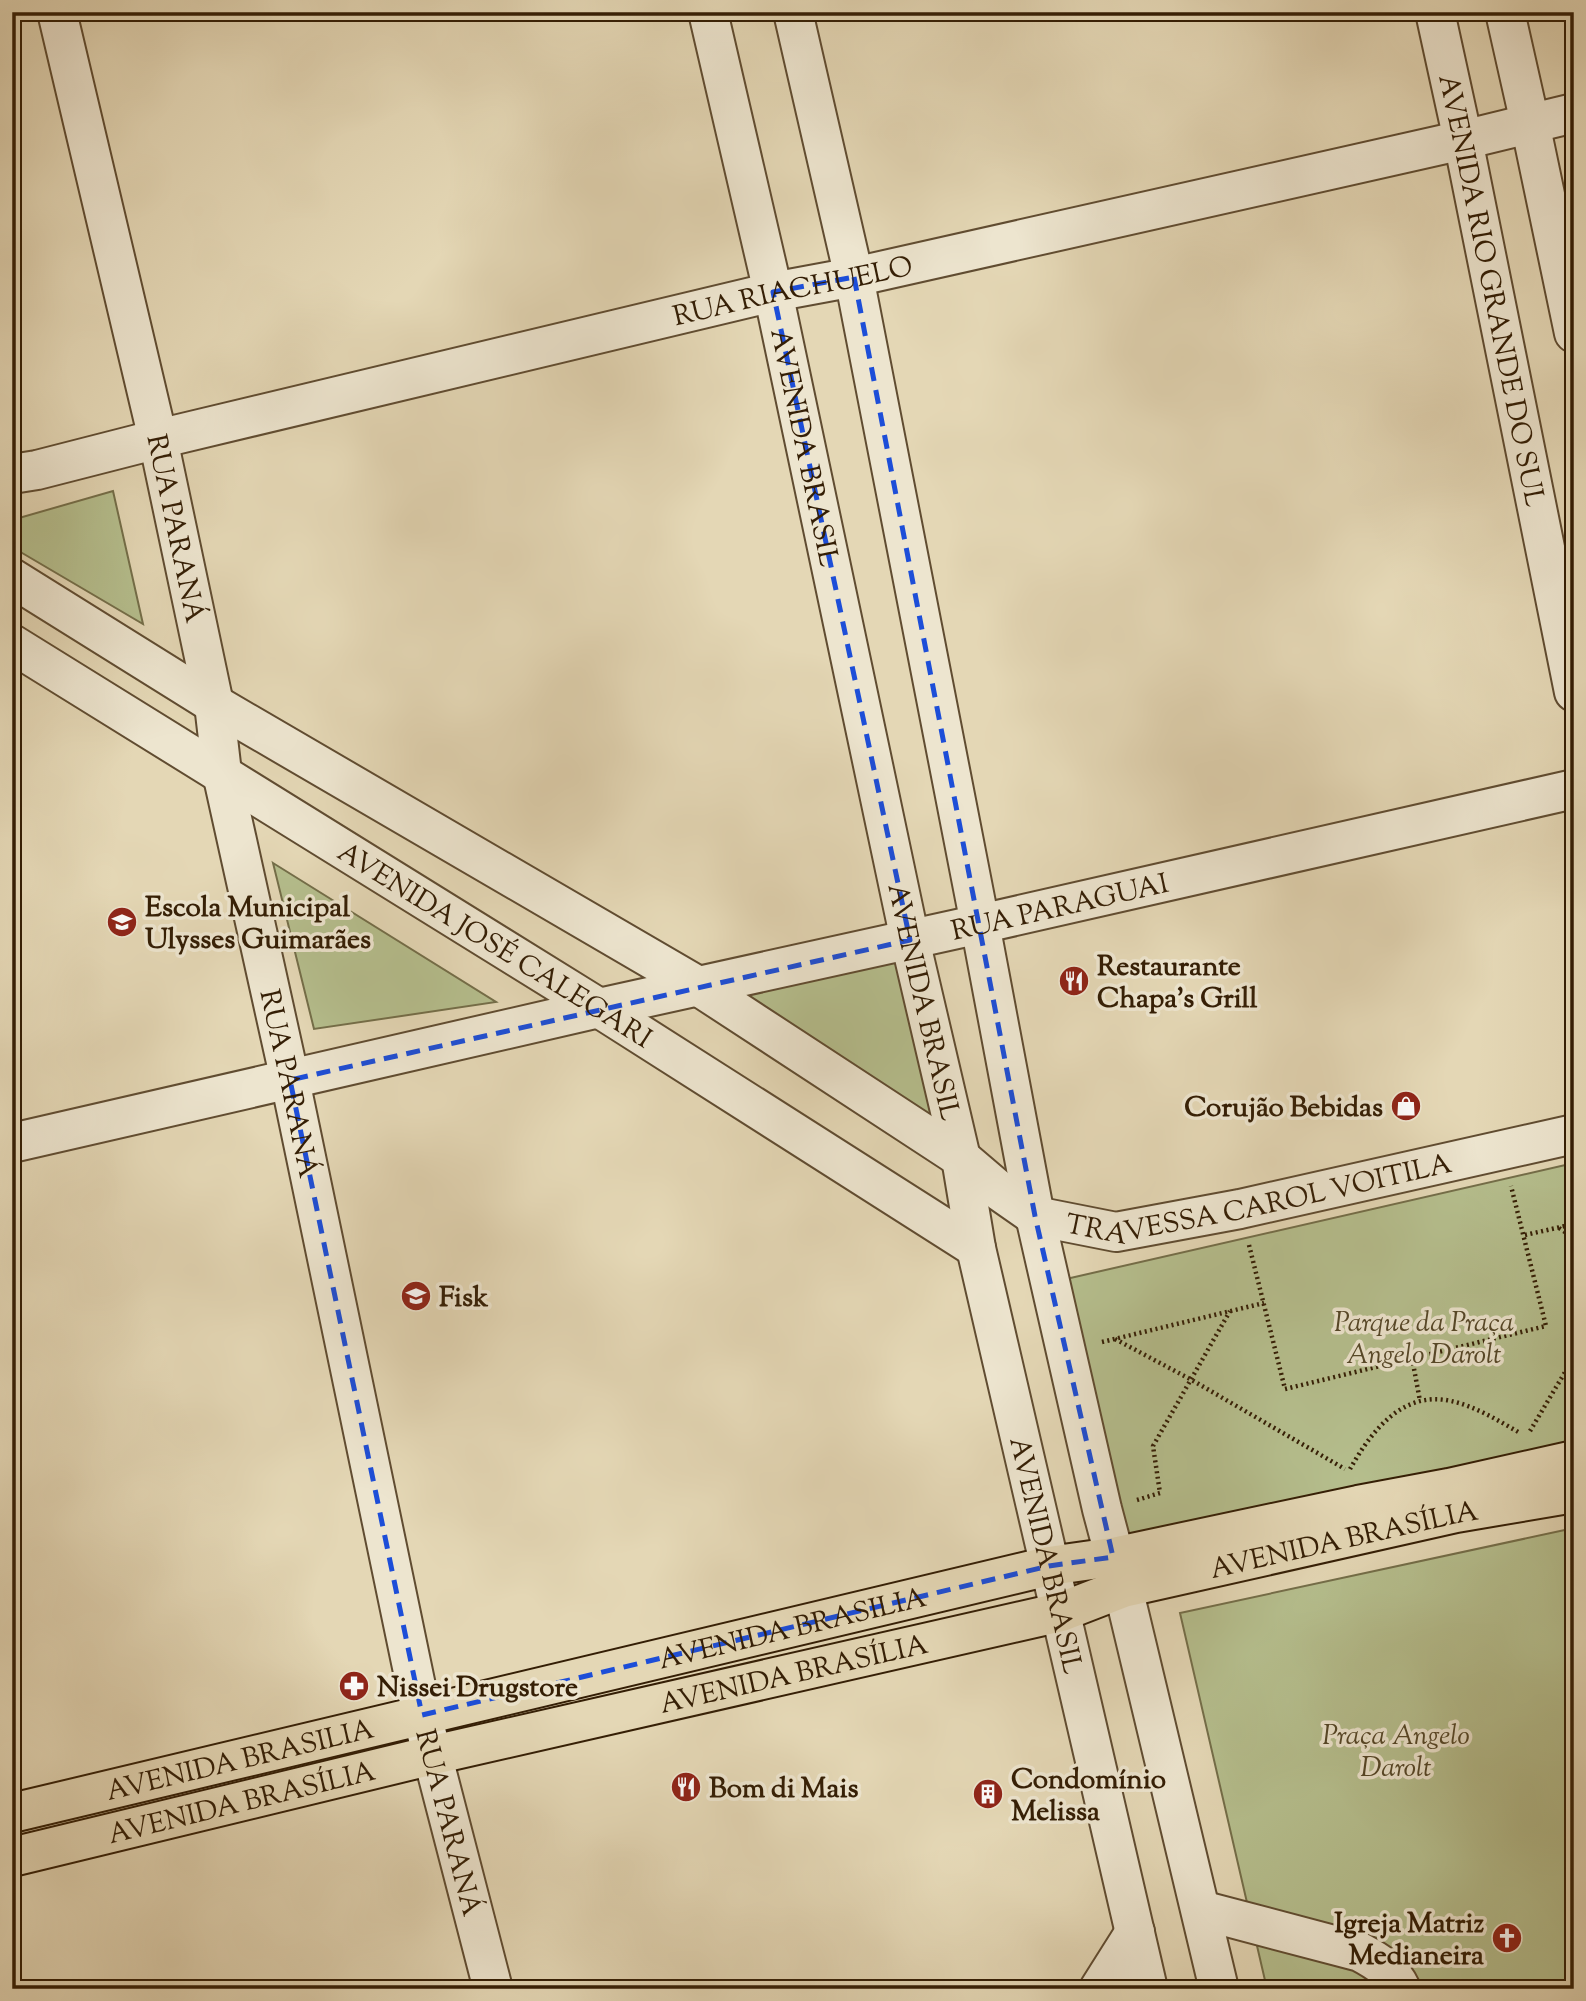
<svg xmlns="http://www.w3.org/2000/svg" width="1586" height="2001" viewBox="0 0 1586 2001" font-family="'Sorts Mill Goudy',serif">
<rect width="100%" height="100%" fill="#e4d7b5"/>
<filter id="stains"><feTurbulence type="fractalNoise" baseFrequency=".00286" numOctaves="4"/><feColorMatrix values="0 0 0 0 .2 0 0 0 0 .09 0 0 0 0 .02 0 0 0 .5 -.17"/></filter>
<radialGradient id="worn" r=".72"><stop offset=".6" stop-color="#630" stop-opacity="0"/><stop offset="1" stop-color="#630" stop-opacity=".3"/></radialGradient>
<g fill="#b5be8d" stroke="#746e49" stroke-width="2">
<polygon points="113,491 143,624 12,547 12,520"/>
<polygon points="273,863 496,1002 314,1029"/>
<polygon points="899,953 941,1141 721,993"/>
<polygon points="1574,1163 1574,1443 1126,1546 1066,1279"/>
<polygon points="1574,1528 1574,1989 1267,1989 1180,1613"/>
</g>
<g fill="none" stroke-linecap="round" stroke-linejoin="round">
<g stroke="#604c31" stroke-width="42">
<g id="minor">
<path id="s1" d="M57,12L158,439L214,704L222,773L290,1080L422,1715L493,1989"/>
<path id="s2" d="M708,12L773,292L910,940L961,1158L976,1248L1148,1989"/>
<polyline points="793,12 854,277 980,924 1035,1216 1102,1509 1123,1588 1219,1989"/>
<path id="s3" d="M1435,12L1463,140L1574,692"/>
<polyline points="1505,12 1530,123 1574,333"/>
<path id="s4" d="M12,474L37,470L158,439L773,292L854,277L1463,140L1574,113"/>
<path id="s5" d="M12,578L214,704L698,986L961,1158L1002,1193L1035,1216L1116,1232L1240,1209L1574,1134"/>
<path id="s6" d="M12,644L599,1008L976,1248"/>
<path id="s7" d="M12,1143L599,1008L980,924L1574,789"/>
<path d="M1201,1910L1360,1952C1377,1961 1393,1971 1401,1989"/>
<polyline points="1099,1989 1135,1932"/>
</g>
</g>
<g stroke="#341e05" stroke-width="42">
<g id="major">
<path id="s8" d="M12,1813L1049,1566L1113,1557L1358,1505L1449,1488L1574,1460"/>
<path id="s9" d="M12,1857L433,1755L1061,1612L1123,1588L1456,1513L1574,1493"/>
</g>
</g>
<g stroke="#341e05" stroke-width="4.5" stroke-dasharray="2 3.5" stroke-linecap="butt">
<polyline points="1559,1228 1574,1238"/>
<polyline points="1525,1235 1574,1224"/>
<polyline points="1249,1245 1285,1389 1546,1326 1511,1186"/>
<polyline points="1115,1339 1190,1379 1345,1469"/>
<polyline points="1102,1342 1264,1303"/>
<polyline points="1412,1358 1420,1401"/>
<polyline points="1530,1431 1574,1357"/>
<path d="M1350,1469C1371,1432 1402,1390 1451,1401C1475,1406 1499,1421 1520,1433"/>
<polyline points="1137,1500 1160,1493 1153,1446 1230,1311"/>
</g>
<use href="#minor" stroke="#ede5cf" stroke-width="38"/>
<use href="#major" stroke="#e4d7b5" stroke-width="38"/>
</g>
<path fill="none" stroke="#1d4ed8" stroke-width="5" stroke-dasharray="14 9" stroke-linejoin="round" d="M854,277L1035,1216L1113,1557L1049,1566L422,1715L290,1080L910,940L773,292Z"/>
<defs>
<g id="school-disc" transform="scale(1.575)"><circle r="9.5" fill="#8f2418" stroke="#ede5cf"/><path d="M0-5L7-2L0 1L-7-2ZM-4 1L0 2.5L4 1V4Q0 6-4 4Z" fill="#fff"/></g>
<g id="restaurant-disc" transform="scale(1.575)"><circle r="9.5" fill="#8f2418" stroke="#ede5cf"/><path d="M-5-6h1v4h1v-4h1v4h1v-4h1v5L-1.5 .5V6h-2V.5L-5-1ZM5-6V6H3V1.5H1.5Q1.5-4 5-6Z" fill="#fff"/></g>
<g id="shop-disc" transform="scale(1.575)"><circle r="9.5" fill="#8f2418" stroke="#ede5cf"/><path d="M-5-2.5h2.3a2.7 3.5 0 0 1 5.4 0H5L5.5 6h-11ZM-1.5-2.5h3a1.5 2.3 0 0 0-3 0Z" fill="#fff"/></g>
<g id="pharmacy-disc" transform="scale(1.575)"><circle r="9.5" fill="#8f2418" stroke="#ede5cf"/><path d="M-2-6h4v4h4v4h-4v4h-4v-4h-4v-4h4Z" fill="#fff"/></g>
<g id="building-disc" transform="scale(1.575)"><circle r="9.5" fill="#8f2418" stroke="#ede5cf"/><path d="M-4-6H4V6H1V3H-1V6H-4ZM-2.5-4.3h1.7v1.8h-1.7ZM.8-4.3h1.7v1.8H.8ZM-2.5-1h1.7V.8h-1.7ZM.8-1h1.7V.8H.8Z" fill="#fff"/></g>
<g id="church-disc" transform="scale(1.575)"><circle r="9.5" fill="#8f2418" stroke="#ede5cf"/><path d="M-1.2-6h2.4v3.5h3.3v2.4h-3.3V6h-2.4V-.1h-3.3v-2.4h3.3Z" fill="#fff"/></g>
</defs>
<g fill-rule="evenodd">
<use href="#school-disc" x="122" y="922"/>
<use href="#restaurant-disc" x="1074" y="981"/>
<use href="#shop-disc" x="1406" y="1106"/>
<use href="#school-disc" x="416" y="1296"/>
<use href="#pharmacy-disc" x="354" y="1686"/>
<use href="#restaurant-disc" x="686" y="1787"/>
<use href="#building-disc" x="988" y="1794"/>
<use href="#church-disc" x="1507" y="1938"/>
</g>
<g text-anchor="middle" stroke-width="7" stroke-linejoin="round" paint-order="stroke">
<g font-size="28" fill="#341e05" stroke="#ede5cf">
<text dy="10" stroke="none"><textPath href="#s4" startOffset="802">RUA RIACHUELO</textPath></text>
<text dy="10" stroke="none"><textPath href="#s3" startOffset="284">AVENIDA RIO GRANDE DO SUL</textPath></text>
<text dy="10" stroke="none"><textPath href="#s2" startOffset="446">AVENIDA BRASIL</textPath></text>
<text dy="10" stroke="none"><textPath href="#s1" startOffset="530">RUA PARANÁ</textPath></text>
<text dy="10" stroke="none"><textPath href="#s7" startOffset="1074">RUA PARAGUAI</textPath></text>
<text dy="10" stroke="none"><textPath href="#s6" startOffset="569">AVENIDA JOSÉ CALEGARI</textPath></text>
<text dy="10" stroke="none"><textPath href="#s2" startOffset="1013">AVENIDA BRASIL</textPath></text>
<text dy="10" stroke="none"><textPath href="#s1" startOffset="1097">RUA PARANÁ</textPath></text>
<text dy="10" stroke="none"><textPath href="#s5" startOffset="1435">TRAVESSA CAROL VOITILA</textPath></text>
<text dy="10" stroke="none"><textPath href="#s9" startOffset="1370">AVENIDA BRASÍLIA</textPath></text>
<text dy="10" stroke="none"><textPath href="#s2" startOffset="1580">AVENIDA BRASIL</textPath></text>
<text dy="10" stroke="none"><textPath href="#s8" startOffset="802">AVENIDA BRASILIA</textPath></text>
<text dy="10" stroke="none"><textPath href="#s9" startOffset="803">AVENIDA BRASÍLIA</textPath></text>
<text dy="10" stroke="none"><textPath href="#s8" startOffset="234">AVENIDA BRASILIA</textPath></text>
<text dy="10" stroke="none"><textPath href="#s9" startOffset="236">AVENIDA BRASÍLIA</textPath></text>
<text dy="10" stroke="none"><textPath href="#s1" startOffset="1853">RUA PARANÁ</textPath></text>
</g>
<g font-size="28" font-weight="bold" fill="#341e05" stroke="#ede5cf" text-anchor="start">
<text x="145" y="916">Escola Municipal<tspan x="145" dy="32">Ulysses Guimarães</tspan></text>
<text x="1097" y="975">Restaurante<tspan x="1097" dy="32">Chapa's Grill</tspan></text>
<text x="1383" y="1116" text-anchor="end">Corujão Bebidas</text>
<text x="439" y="1306">Fisk</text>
<text x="377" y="1696">Nissei Drugstore</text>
<text x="1011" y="1788">Condomínio<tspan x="1011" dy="32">Melissa</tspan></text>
<text x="709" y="1797">Bom di Mais</text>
<text x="1484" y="1932" text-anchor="end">Igreja Matriz<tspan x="1484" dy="32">Medianeira</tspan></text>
</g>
<g font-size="28" font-style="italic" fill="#544627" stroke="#ede5cf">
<text x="1424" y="1331">Parque da Praça<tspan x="1424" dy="32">Angelo Darolt</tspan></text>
<text x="1396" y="1744">Praça Angelo<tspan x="1396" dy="32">Darolt</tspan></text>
</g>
</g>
<rect width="1586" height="2001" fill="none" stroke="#e4d7b5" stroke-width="42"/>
<rect x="14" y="14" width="1558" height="1973" fill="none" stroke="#341e05" stroke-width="3.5"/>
<rect x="21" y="21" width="1544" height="1959" fill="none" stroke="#341e05" stroke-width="2"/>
<rect width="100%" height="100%" filter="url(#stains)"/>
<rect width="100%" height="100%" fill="url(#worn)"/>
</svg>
